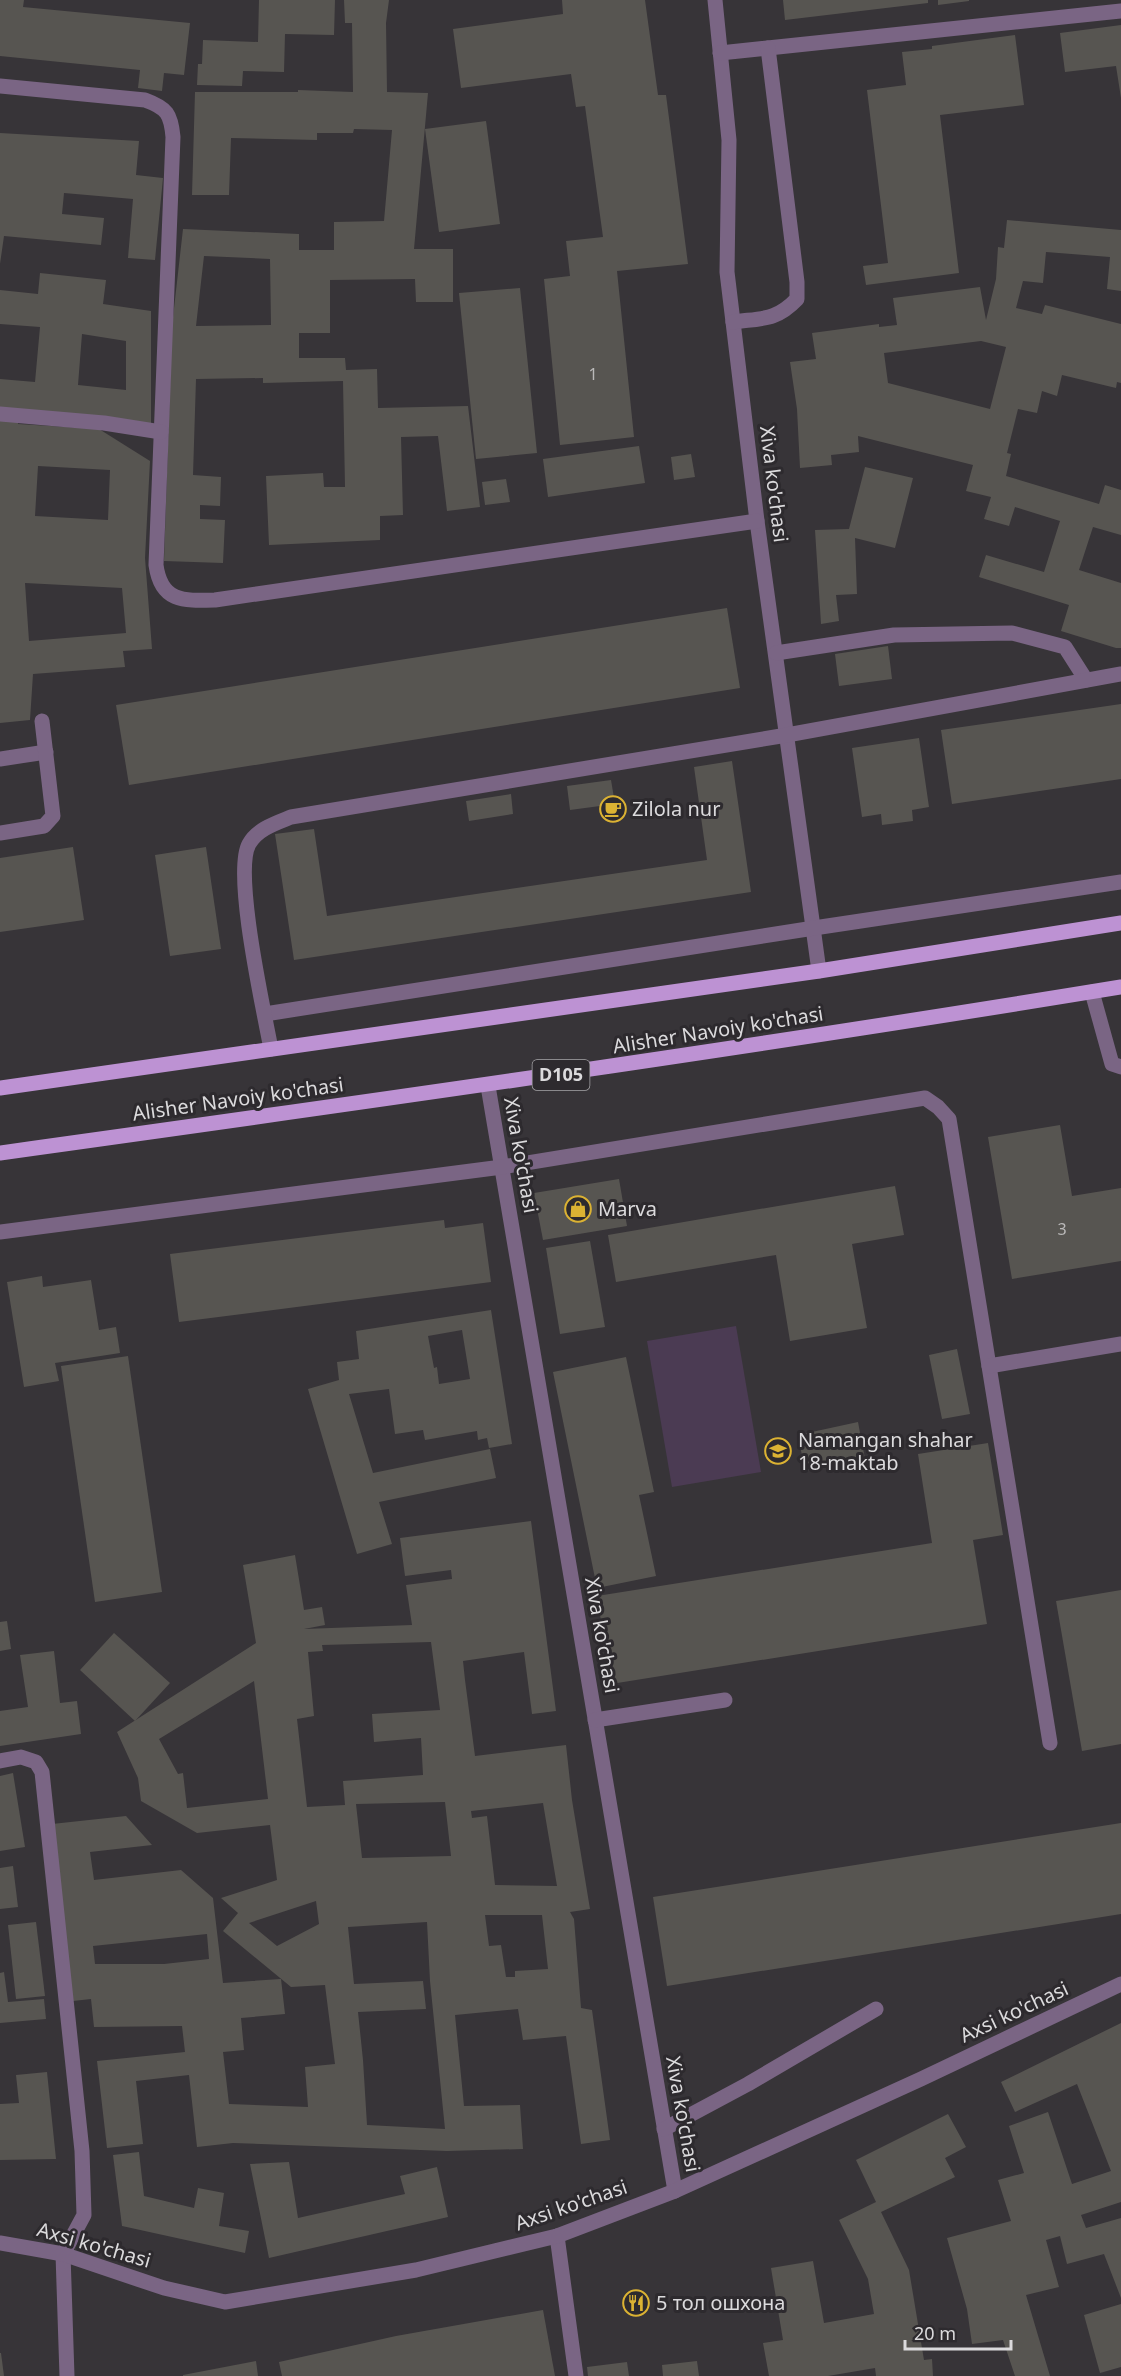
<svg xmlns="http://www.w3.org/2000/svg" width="1121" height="2376" viewBox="0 0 1121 2376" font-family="'Noto Sans',sans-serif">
<rect width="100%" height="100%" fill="#373438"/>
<polygon fill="#4b3b53" points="736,1326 761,1472 672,1487 647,1341"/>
<g fill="#575551" fill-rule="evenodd">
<polygon points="0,0 24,0 23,7 190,23 184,75 164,73 162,91 138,88 140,70 0,56"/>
<polygon points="259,0 335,0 334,35 285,34 284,72 243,71 242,86 197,85 198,64 202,64 203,40 258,42"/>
<path d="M344,0H389L386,23L387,92L428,93L414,249H453V302H416L415,279L330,280V333H299V358H345L346,370L377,369L378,408L468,406L480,507L447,511L438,436L401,437L403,515L380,516V540L269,545L266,476L323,473L324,487H345L343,381L263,383V378L196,379L193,475L221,477L220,506L200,505V519L225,520L223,563L164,561L172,326L183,229L299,234V250H334V222L384,221L392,130L354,129L353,133H317V140L231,138L229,195H192L195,92H298V90L353,92L352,23H345ZM204,256L270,259L271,325L196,326Z"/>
<polygon points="562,0 645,0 658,95 666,95 688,264 617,271 634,437 560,445 544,279 570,276 566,241 603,237 585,106 576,107 571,74 461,88 453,29 563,14"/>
<polygon points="783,0 928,0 928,3 785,20"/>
<polygon points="938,0 969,0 969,1 938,5"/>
<polygon points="1121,25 1121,98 1116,66 1065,72 1060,33"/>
<polygon points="1015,35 1024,105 940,115 959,273 866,285 863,266 888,263 867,90 906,85 902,52 932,49 932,46"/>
<polygon points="486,121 500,224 439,232 425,129"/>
<polygon points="0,133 139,141 136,175 163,178 155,260 128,258 133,199 64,193 62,214 104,218 101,245 4,236 0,264"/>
<path d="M1007,220L1121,230V291L1107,289L1110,257L1046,252L1043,283L1023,281L1016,308L1042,314L1045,305L1121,324V383L1117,382L1116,388L1062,375L1057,396L1042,391L1037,413L1018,409L1007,453L1011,454L1006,476L1099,504L1105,485L1121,490V535L1093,527L1079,570L1121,583V648H1116L1061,631L1069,605L979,577L986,555L1044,572L1060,521L1015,507L1009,526L984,519L991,497L966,491L973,465L858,436L859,452L831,455L832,465L800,468L797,409L790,362L816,359L812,333L879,324V327L897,325L893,298L980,287L986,320L996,279L998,247L1004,248ZM981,341L1006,347L990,409L888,383L884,353Z"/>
<path d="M40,273L106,280L103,304L151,311V425L0,411V379L35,382L40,327L0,324V290L38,294ZM82,334L126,341V390L78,385Z"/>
<polygon points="520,288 537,453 476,459 459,293"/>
<path d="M0,420L18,421V424L99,429L150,461L145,558L152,649L123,651L125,667L33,674L30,720L0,723ZM38,466L110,470L108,520L35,516ZM25,583L122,588L126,633L29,641Z"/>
<polygon points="639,446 645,483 548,497 543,459"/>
<polygon points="691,454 695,477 674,480 671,457"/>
<polygon points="865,467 913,478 895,548 855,538 857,594 836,595 839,621 821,624 815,530 849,529"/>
<polygon points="506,479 510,502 485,505 482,482"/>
<polygon points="727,608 740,688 129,785 116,705"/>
<polygon points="888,646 892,679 839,686 835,654"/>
<polygon points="1121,704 1121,779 952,804 941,730"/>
<polygon points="919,738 929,807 912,810 913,821 882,825 881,814 862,817 852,748"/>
<polygon points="732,761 751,892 294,960 275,834 314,829 327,916 707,860 694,767"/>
<polygon points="611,780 615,804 570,810 567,786"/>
<polygon points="511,794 513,814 469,821 466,801"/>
<polygon points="73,847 84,920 0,932 0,858"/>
<polygon points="206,847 221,949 170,956 155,855"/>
<polygon points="1060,1125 1072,1196 1121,1188 1121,1261 1012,1279 988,1137"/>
<polygon points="619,1179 627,1226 543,1240 534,1193"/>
<polygon points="895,1186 904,1235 852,1244 867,1328 790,1341 776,1255 616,1282 608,1235"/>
<polygon points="444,1220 445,1228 483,1223 491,1282 179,1322 170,1254"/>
<polygon points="590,1241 605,1327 560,1334 546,1248"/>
<polygon points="42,1276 43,1287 91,1280 99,1330 116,1327 120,1353 55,1363 59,1381 24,1387 7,1282"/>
<path d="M491,1310L512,1444L489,1448L487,1438L478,1440L477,1431L425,1440L423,1430L395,1434L389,1389L349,1394L373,1473L490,1449L496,1478L379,1502L392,1544L357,1554L308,1389L339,1380L337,1362L359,1359L356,1331ZM462,1330L470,1379L439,1384L437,1367L434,1368L428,1336Z"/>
<polygon points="957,1349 970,1414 942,1419 929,1355"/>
<polygon points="128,1356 162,1592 95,1602 61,1366"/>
<polygon points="626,1357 654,1492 639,1495 656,1576 597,1588 553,1372"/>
<polygon points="858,1422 865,1459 805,1471 798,1435"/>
<polygon points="988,1443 1003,1535 973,1540 987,1624 611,1684 597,1596 932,1543 918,1454"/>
<path d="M531,1521L556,1711L532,1714L524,1652L463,1661L465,1680L475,1756L566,1745L572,1800L590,1909L570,1912L574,1919L581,2008L592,2010L610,2140L581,2144L566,2036L523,2040L518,2009L455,2015L464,2106L520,2105L523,2149L447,2151L233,2143L197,2147L189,2075L136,2081L143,2144L107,2148L97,2061L185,2052L182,2026L94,2027L91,1999L73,2001L52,1824L126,1816L152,1845L90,1852L94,1880L181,1870L213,1898L223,1983L281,1979L285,2014L241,2018L244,2050L223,2052L229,2104L308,2107L305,2067L335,2064L325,1985L291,1987L223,1931L238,1913L221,1898L277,1880L270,1825L197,1833L141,1801L138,1778L117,1732L256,1643L243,1565L295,1555L304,1610L322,1607L325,1625L304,1629L412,1625L406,1585L452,1579L451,1570L405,1576L400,1538ZM431,1642L440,1710L372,1714L374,1742L421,1738L423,1775L343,1781L345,1805L307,1807L297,1719L314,1716L308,1652L323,1651L322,1645ZM254,1681L268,1799L187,1808L183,1773L178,1774L159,1739ZM445,1802L451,1856L362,1858L356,1804ZM543,1803L557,1886L495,1885L487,1816L472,1818L471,1811ZM316,1901L319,1924L277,1946L249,1923ZM485,1915H542L548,1969L515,1971V1977H506L501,1945L489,1946ZM427,1922L430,1981L445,2129L367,2125L363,2060L358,2012L426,2009L423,1981L354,1984L348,1927ZM207,1934L209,1959L164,1964H95L93,1946Z"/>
<polygon points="1121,1590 1121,1744 1082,1751 1056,1601"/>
<polygon points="7,1621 11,1649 0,1651 0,1622"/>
<polygon points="114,1633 170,1683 135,1721 80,1670"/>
<polygon points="54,1651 60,1703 77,1701 81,1734 0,1746 0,1711 28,1707 20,1655"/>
<polygon points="13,1773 25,1847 0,1851 0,1776"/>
<polygon points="1121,1823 1121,1914 667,1986 653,1897"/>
<polygon points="13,1866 18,1907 0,1909 0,1868"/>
<polygon points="36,1922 45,1996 16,1999 8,1925"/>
<polygon points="4,1972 8,2002 44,1999 46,2019 0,2023 0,1973"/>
<polygon points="1121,2023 1121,2202 1081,2215 1086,2228 1121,2218 1121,2298 1104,2254 1067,2264 1060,2236 1046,2240 1059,2287 1026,2295 1050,2376 1015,2376 1003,2340 972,2344 967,2309 947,2238 1011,2221 998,2180 1024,2173 1009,2126 1048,2112 1072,2184 1111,2171 1077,2084 1015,2112 1001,2082"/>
<polygon points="47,2072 56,2159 0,2160 0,2104 19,2103 16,2075"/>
<polygon points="948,2114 966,2147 945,2158 955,2177 881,2212 909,2270 924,2360 932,2359 933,2376 876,2376 875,2368 828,2376 769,2376 763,2343 783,2340 771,2268 813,2261 824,2323 874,2314 868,2279 839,2220 876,2202 856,2160"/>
<polygon points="139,2152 144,2196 194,2208 198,2188 224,2193 219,2226 249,2231 245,2253 122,2226 113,2155"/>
<polygon points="289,2162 298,2218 405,2194 400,2176 437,2167 448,2217 269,2258 250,2164"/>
<polygon points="1121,2304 1121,2367 1100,2373 1084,2315"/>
<polygon points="543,2310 555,2376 282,2376 279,2362 396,2336"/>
<polygon points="0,2353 1,2353 4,2376 0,2376"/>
<polygon points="256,2361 258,2376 183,2376 183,2375"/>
<polygon points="697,2361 699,2376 663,2376 662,2365"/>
<polygon points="627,2362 629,2376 588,2376 587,2367"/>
</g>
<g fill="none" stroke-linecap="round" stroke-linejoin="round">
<g stroke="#7a6584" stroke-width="15">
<polyline points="715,0 729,140 727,272 757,521 819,971"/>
<polyline points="720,53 1121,11"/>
<path d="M0,86L145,100C167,108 171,114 173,137L156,565C161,602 183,601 215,600L757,521"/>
<path d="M733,322C762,318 776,321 797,299V282L768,48"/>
<polyline points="0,414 104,423 161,432"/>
<polyline points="776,653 894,635 1012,633 1065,647 1086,680"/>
<polyline points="0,759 46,752"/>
<polyline points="0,833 44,826 53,816 42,721"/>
<polyline points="1092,992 1112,1064 1121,1067"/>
<polyline points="265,1014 814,928 1121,882"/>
<path d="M271,1049C264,1011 233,873 249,844C257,829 276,823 291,817L787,735L1121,674"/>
<polyline points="488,1086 675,2191"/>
<polyline points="0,1232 502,1167 925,1098 938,1107 949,1119 1050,1743"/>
<polyline points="989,1366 1121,1344"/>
<polyline points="595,1720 725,1700"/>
<polyline points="0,1761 21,1757 36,1762 42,1772 82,2151 84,2215 63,2254 67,2376"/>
<polyline points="664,2129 748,2084 876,2009"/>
<polyline points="557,2236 576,2376"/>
<polyline points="0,2243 63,2254 164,2288 225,2302 416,2270 557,2236 675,2191 921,2079 1121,1984"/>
</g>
<g stroke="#bd92d3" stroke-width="15">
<polyline points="0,1088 819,971 1121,923"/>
<path d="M0,1153C374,1101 748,1048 1121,987"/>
</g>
</g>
<defs>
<g id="cafe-ring" transform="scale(1.35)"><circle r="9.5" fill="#2d2a2e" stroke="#dbb233" stroke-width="1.5"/><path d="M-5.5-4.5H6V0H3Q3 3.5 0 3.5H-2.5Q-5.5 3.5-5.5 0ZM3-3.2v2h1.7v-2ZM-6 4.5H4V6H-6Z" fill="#dbb233"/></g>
<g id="shop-ring" transform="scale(1.35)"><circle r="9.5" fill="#2d2a2e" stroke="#dbb233" stroke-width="1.5"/><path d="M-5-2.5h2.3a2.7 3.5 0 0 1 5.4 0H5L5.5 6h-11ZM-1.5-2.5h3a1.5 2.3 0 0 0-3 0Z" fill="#dbb233"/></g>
<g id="school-ring" transform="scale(1.35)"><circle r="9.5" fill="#2d2a2e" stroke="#dbb233" stroke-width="1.5"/><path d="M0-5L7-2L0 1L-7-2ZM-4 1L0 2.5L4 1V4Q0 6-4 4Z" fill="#dbb233"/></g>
<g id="restaurant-ring" transform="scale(1.35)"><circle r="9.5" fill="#2d2a2e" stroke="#dbb233" stroke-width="1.5"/><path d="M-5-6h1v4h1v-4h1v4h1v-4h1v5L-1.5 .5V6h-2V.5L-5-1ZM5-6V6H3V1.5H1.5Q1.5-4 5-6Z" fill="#dbb233"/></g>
</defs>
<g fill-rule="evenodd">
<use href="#cafe-ring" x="613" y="809"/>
<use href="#shop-ring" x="578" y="1209"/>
<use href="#school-ring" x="778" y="1451"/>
<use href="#restaurant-ring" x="636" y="2303"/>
</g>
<g text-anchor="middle" stroke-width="6" stroke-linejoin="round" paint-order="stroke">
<g font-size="16" fill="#bab9b9">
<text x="593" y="380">1</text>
<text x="1062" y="1235">3</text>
</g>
<rect fill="#2d2a2e" stroke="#a7a5a8" stroke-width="1.5" x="532.5" y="1060" width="57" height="30" rx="4.5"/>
<g font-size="18" font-weight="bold" fill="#dbdadc">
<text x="561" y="1081">D105</text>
</g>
<g font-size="20" fill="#dbdadc" stroke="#2d2a2e">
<text transform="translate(774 484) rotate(83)" y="7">Xiva ko'chasi</text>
<text transform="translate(718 1030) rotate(-9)" y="7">Alisher Navoiy ko'chasi</text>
<text transform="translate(238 1099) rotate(-8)" y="7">Alisher Navoiy ko'chasi</text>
<text transform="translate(521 1155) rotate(80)" y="7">Xiva ko'chasi</text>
<text transform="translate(602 1635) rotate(80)" y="7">Xiva ko'chasi</text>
<text transform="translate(1014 2012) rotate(-25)" y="7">Axsi ko'chasi</text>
<text transform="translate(683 2114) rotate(80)" y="7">Xiva ko'chasi</text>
<text transform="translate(571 2205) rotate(-19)" y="7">Axsi ko'chasi</text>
<text transform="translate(94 2245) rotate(16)" y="7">Axsi ko'chasi</text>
</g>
<g font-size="20" fill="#dbdadc" stroke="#2d2a2e" text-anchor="start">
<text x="632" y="816">Zilola nur</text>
<text x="598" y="1216">Marva</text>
<text x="798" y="1447">Namangan shahar<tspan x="798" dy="23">18-maktab</tspan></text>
<text x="656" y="2310">5 тол ошхона</text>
</g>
</g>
<path d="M905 2340v9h106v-9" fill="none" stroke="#dbdadc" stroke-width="3"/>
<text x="914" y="2340" font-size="18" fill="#dbdadc" stroke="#2d2a2e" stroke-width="4.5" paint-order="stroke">20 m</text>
</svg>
